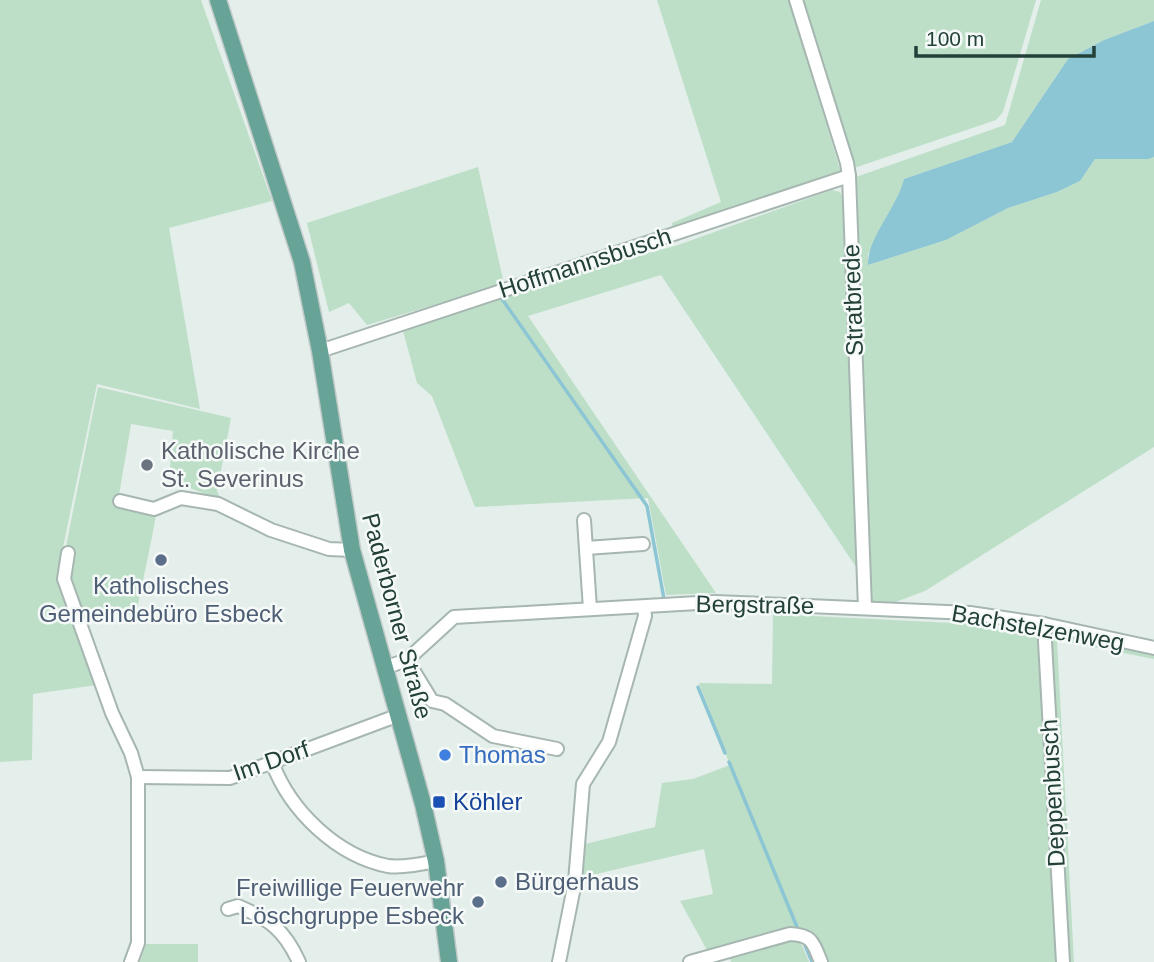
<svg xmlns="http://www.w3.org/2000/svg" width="1154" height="962" viewBox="0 0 1154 962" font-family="Helvetica,sans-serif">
<rect width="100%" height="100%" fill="#e4eeea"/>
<g fill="#bddfc8">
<polygon points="0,0 201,0 272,201 169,228 200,409 97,384 57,576 97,685 33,694 32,760 0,762"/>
<polygon points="657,0 789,0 841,173 673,230 672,223 721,202"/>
<polygon points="799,0 1036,0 1003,112 996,120 854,168 851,165"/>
<polygon points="1041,0 1154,0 1154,21 1104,40 1068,59 1012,142 904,179 901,194 868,254 868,265 946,240 1008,208 1057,192 1080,181 1095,159 1149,159 1154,157 1154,447 925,591 893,603 872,601 868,597 853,178 1005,125"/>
<polygon points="478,167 504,284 367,325 349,303 329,312 307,223"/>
<polygon points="832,190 840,192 844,199 858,570 661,275 528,316 716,593 666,595 648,498 475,507 432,396 417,383 402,327 519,289 678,245"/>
<path d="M98,387L231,418L217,491L221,500L169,480L173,431L131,424L118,501L157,509C151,545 143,579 136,614L80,612L64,556Z"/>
<path d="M773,614L972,624L1037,635L1057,962H825C820,951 817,936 804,930C790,923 726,947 708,952L680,901L713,894L704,849L583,877L585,844L655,827L662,783L693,779L730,765L699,683L772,684Z"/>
<polygon points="1058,631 1154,652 1154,659 1057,640 1074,962 1066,962 1049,643 1052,636"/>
<polygon points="795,938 802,945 809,962 731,962 729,954"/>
<polygon points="146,944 198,944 198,962 140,962"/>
</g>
<path fill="#8cc5d3" d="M1154,21V157L1149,159H1095L1080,181L1057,192L1008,208L946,240L868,265C867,238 897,208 904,179L1012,142L1068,59L1104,40Z"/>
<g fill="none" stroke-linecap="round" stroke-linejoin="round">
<g stroke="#8cc5d3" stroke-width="3.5">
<polyline points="502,299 647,506 664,599"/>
<polyline points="698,687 725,753"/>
<polyline points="729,762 797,927"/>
<polyline points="805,945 812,962"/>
</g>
<g stroke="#a6b6b1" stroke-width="16">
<g id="minor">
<polyline points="796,0 847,163 849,176 865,608"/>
<polyline points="320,351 849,176"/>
<polyline points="120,501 154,509 181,498 218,504 271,530 329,549 352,550"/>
<polyline points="584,520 590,609"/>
<polyline points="586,548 643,544"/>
<polyline points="68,553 64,579 112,713 131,753 138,777 138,943 131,962"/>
<polyline points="1044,624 1063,962"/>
<polyline points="407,660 432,701 445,704 493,736 557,749"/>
<polyline points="384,668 407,660 454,617 715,602 970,613 1044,624 1154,648"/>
<path d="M272,762C290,811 337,856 388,866C403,868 422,864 436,861"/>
<polyline points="138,777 230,778 399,715"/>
<path d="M228,909L238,906C270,920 284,929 299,962"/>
<polyline points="559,962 575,882 583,784 609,742 645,616 644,607"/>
<path d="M690,962L790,934C812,935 813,942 821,962"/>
</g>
</g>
<g stroke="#c1cac8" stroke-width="19">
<polyline id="major" points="218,0 302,262 320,351 352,550 423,804 436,861 449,962"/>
</g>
<use href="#minor" stroke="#fff" stroke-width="12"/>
<use href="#major" stroke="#68a397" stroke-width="16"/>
</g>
<circle fill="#6b7280" stroke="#f5faf8" stroke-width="2.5" cx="147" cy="465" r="7"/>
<g fill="#5c6f8a" stroke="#f5faf8" stroke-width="2.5">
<circle cx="161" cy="560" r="7"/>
<circle cx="501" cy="882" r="7"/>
<circle cx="478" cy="902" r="7"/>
</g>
<circle fill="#3f7fe0" stroke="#f5faf8" stroke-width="2.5" cx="445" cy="755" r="7"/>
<rect fill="#1a4fb4" stroke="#f5faf8" stroke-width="2.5" x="432" y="795" width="14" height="14" rx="3.5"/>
<g text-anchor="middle" stroke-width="5" stroke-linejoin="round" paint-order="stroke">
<g font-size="24" fill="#234039" stroke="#f5faf8">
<text transform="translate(585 263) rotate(-18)" y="8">Hoffmannsbusch</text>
<text transform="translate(853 300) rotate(-92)" y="8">Stratbrede</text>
<text transform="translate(755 605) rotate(1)" y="8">Bergstraße</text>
<text transform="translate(397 616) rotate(75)" y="8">Paderborner Straße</text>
<text transform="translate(1038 628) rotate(10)" y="8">Bachstelzenweg</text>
<text transform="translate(271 761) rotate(-19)" y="8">Im Dorf</text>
<text transform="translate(1053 793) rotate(-93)" y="8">Deppenbusch</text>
</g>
<g font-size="24" fill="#5b616d" stroke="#f5faf8" text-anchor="start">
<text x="161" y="459">Katholische Kirche<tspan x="161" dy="28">St. Severinus</tspan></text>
</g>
<g font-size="24" fill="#4e5e75" stroke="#f5faf8">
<text x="161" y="594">Katholisches<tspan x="161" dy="28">Gemeindebüro Esbeck</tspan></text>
<text x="515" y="890" text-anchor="start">Bürgerhaus</text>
<text x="464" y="896" text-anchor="end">Freiwillige Feuerwehr<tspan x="464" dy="28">Löschgruppe Esbeck</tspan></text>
</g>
<g font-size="24" fill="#366cbe" stroke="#f5faf8" text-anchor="start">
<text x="459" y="763">Thomas</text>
</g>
<g font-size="24" fill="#164399" stroke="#f5faf8" text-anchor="start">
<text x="453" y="810">Köhler</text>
</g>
</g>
<path d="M916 46v10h178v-10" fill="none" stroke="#234039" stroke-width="3.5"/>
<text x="926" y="46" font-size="21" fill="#234039" stroke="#f5faf8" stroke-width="5" paint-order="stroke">100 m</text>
</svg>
